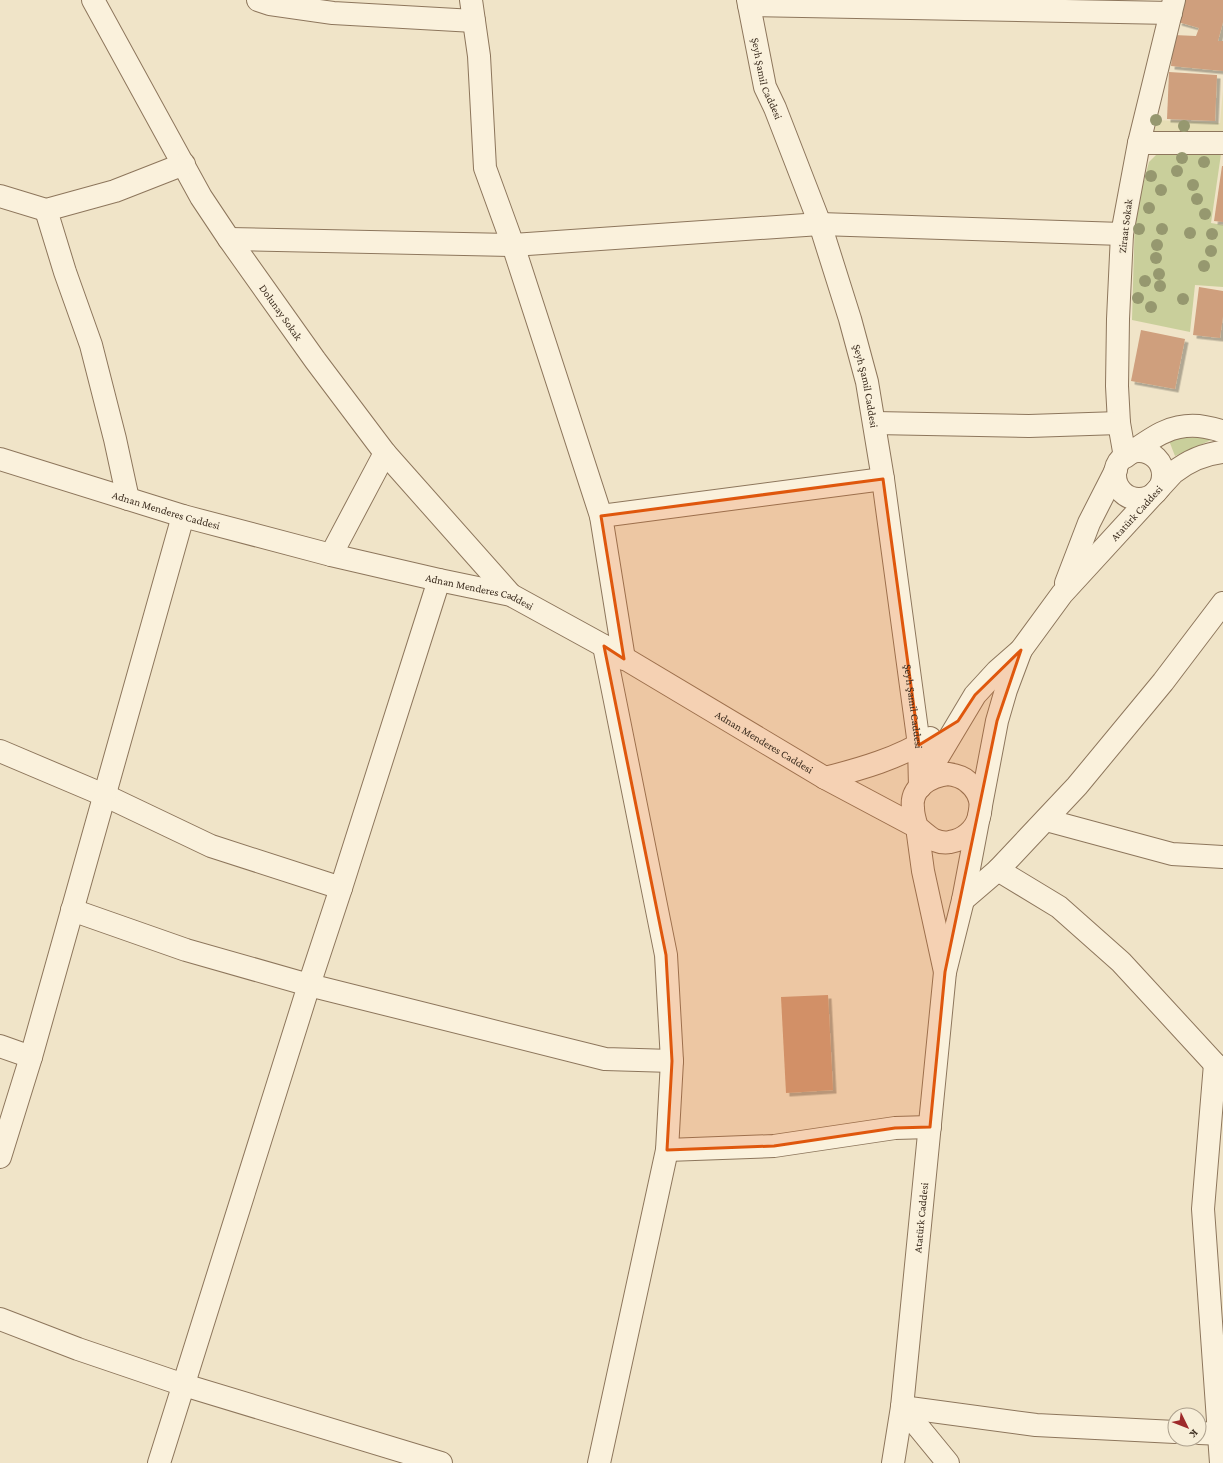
<svg xmlns="http://www.w3.org/2000/svg" width="1223" height="1463" viewBox="0 0 1223 1463" font-family="'Crimson Pro',serif">
<defs>
<filter id="shadow"><feDropShadow dx="3.5" dy="3.5" stdDeviation="0" flood-color="#0004"/></filter>
</defs>
<rect width="100%" height="100%" fill="#f0e4c8"/>
<polygon fill="#e6deb5" points="1223,90 1223,133 1154,132 1156,120 1220,123"/>
<g fill="#c9cf9b">
<polygon points="1157,154 1221,154 1211,223 1223,225 1223,287 1195,285 1190,332 1132,320 1135,215 1149,162"/>
<polygon points="1218,437 1175,456 1168,438"/>
</g>
<g fill="#cf9f7d" filter="url(#shadow)">
<polygon points="1184,0 1223,0 1223,22 1218,41 1223,41 1223,71 1171,66 1174,35 1196,36 1199,28 1178,22"/>
<polygon points="1169,72 1217,75 1215,121 1167,119"/>
<polygon points="1222,166 1223,166 1223,222 1214,221"/>
<polygon points="1199,287 1223,291 1223,316 1220,338 1193,335"/>
<polygon points="1141,330 1185,339 1175,389 1131,381"/>
<polygon points="828,995 833,1090 786,1093 781,997"/>
</g>
<g fill="none" stroke-linecap="round" stroke-linejoin="round">
<g stroke="#8d765c" stroke-width="24">
<g id="minor">
<path id="s1" d="M93,0L201,197L229,239L315,360L385,453L511,595"/>
<polyline points="258,0 270,4 333,13 474,21"/>
<polyline points="471,0 479,56 485,168 513,245 601,516 624,659"/>
<path id="s2" d="M748,0L765,87L775,108L820,224L850,319L867,382L883,479L919,745L920,787"/>
<path d="M1174,0L1139,143L1122,234L1118,319L1117,386L1119,423L1125,457C1150,439 1172,421 1205,427C1211,428 1217,429 1223,432"/>
<polyline points="749,5 1171,13"/>
<polyline points="1139,143 1223,143"/>
<polyline points="0,196 46,210 115,191 184,164"/>
<polyline points="46,210 65,272 91,345 115,439 128,499"/>
<polyline points="229,239 513,245 820,224 1122,234"/>
<polyline points="875,423 1029,426 1119,423"/>
<circle cx="1139" cy="475" r="24"/>
<path id="s3" d="M0,459L183,516L331,555L439,580L511,595L604,646L825,778L917,827L923,871L945,972"/>
<polyline points="601,516 883,479"/>
<polyline points="331,555 385,453"/>
<polyline points="1066,583 1089,523 1116,470"/>
<polyline points="0,751 104,795 211,846 341,888"/>
<path d="M948,774C955,775 963,777 968,782C992,801 979,838 950,842C945,843 939,842 934,840C928,837 922,831 917,827C915,821 913,815 913,808C910,787 931,776 948,774Z"/>
<path d="M825,778C861,769 899,758 930,738"/>
<path id="s4" d="M920,787L975,695L997,671L1021,650L1062,594L1173,473C1188,461 1204,454 1223,452"/>
<polyline points="1046,820 1172,854 1223,857"/>
<polyline points="998,870 1059,907 1121,962 1215,1064 1223,1070"/>
<polyline points="963,900 998,870 1077,786 1163,682 1223,603"/>
<polyline points="72,910 186,950 309,985 605,1059 672,1061"/>
<polyline points="0,1046 31,1057"/>
<polyline points="1215,1064 1203,1209 1221,1463"/>
<polyline points="667,1150 774,1146 895,1128 930,1127"/>
<polyline points="0,1157 31,1057 183,516"/>
<polyline points="0,1319 78,1349 184,1385 441,1463"/>
<polyline points="902,1407 1036,1425 1175,1432"/>
<polyline points="902,1407 948,1463"/>
<polyline points="1199,1433 1223,1434"/>
<polyline points="159,1463 309,985 341,888 439,580"/>
<polyline points="599,1463 667,1150 672,1061 666,955 604,646"/>
<path id="s5" d="M893,1463L902,1407L945,972L963,900L997,721L1006,690L1021,650"/>
</g>
</g>
<use href="#minor" stroke="#faf1dc" stroke-width="22"/>
</g>
<g fill="#96986f">
<circle cx="1156" cy="120" r="6"/>
<circle cx="1184" cy="126" r="6"/>
<circle cx="1182" cy="158" r="6"/>
<circle cx="1204" cy="162" r="6"/>
<circle cx="1177" cy="171" r="6"/>
<circle cx="1151" cy="176" r="6"/>
<circle cx="1193" cy="185" r="6"/>
<circle cx="1161" cy="190" r="6"/>
<circle cx="1197" cy="199" r="6"/>
<circle cx="1149" cy="208" r="6"/>
<circle cx="1205" cy="214" r="6"/>
<circle cx="1139" cy="229" r="6"/>
<circle cx="1162" cy="229" r="6"/>
<circle cx="1190" cy="233" r="6"/>
<circle cx="1212" cy="234" r="6"/>
<circle cx="1157" cy="245" r="6"/>
<circle cx="1211" cy="251" r="6"/>
<circle cx="1156" cy="258" r="6"/>
<circle cx="1204" cy="266" r="6"/>
<circle cx="1159" cy="274" r="6"/>
<circle cx="1145" cy="281" r="6"/>
<circle cx="1160" cy="286" r="6"/>
<circle cx="1138" cy="298" r="6"/>
<circle cx="1183" cy="299" r="6"/>
<circle cx="1151" cy="307" r="6"/>
</g>
<path fill="#df570d" fill-opacity="0.2" stroke="#df570d" stroke-width="3" stroke-linejoin="round" d="M883,479L919,745L958,721L975,695L1021,650L997,721L945,972L930,1127L895,1128L774,1146L667,1150L672,1061L666,955L604,646L624,659L601,516Z"/>
<g text-anchor="middle" stroke-width="3.5" stroke-linejoin="round" paint-order="stroke">
<g font-size="11" fill="#3d2e20" stroke="#f7eed8">
<text dy="4" stroke="none"><textPath href="#s2" startOffset="81">Şeyh Şamil Caddesi</textPath></text>
<text transform="translate(1125 226) rotate(-83)" y="4">Ziraat Sokak</text>
<text dy="4" stroke="none"><textPath href="#s1" startOffset="365">Dolunay Sokak</textPath></text>
<text dy="4" stroke="none"><textPath href="#s2" startOffset="405">Şeyh Şamil Caddesi</textPath></text>
<text dy="4" stroke="none"><textPath href="#s3" startOffset="174">Adnan Menderes Caddesi</textPath></text>
<text dy="4" stroke="none"><textPath href="#s4" startOffset="351">Atatürk Caddesi</textPath></text>
<text dy="4" stroke="none"><textPath href="#s3" startOffset="498">Adnan Menderes Caddesi</textPath></text>
<text dy="4" stroke="none"><textPath href="#s2" startOffset="729">Şeyh Şamil Caddesi</textPath></text>
<text dy="4" stroke="none"><textPath href="#s3" startOffset="822">Adnan Menderes Caddesi</textPath></text>
<text dy="4" stroke="none"><textPath href="#s5" startOffset="247">Atatürk Caddesi</textPath></text>
</g>
</g>
<g transform="translate(1187 1427) rotate(133)"><circle r="19" fill="#f7eed8" stroke="#ada18e"/>
<path d="M0-3L7 15L0 10L-7 15Z" fill="#9e2a2b"/>
<text y="-6" font-size="11" font-weight="bold" text-anchor="middle" fill="#3d2e20">K</text>
</g>
</svg>
